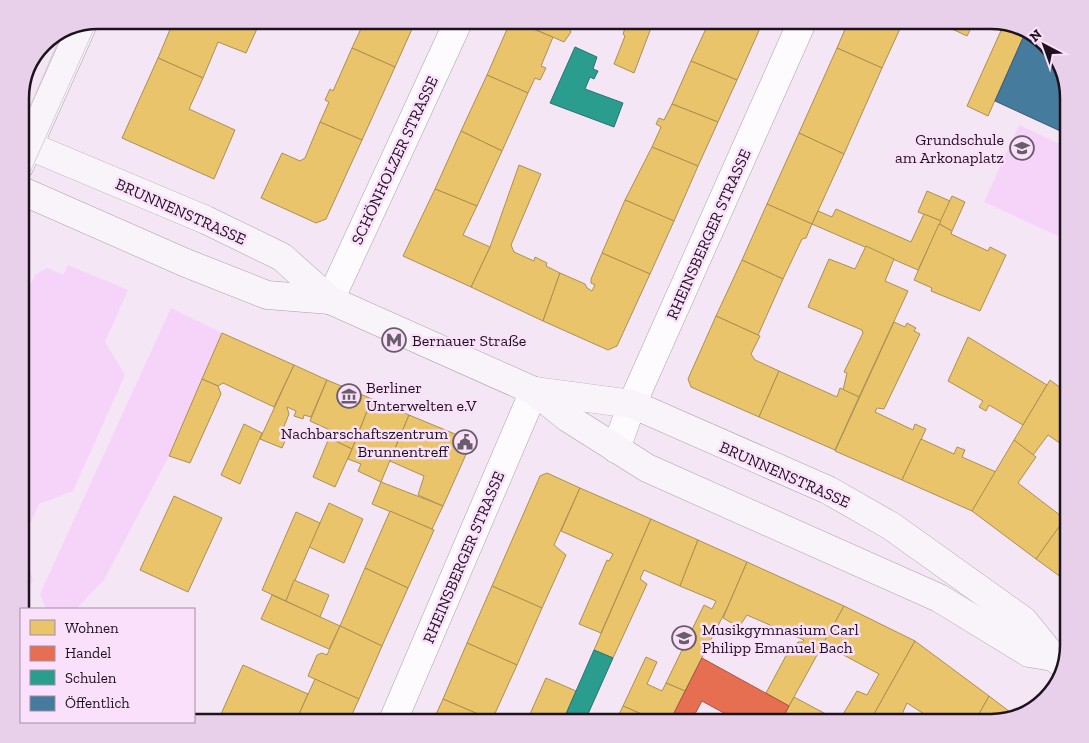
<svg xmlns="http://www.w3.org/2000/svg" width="1089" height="743" viewBox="0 0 1089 743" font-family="'Zilla Slab',serif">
<rect width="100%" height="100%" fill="#f5e6f6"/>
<g fill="#f6d3f8">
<polygon points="1019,125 1069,148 1069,241 984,202"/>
<polygon points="68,265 128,290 105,342 125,375 73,491 39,504 20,545 20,308 35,275 47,268 63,275"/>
<polygon points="171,308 222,333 169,456 104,580 76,609 46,609 40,594"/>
<polygon points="20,547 26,556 33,580 20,602"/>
</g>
<g fill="#e9c46a" stroke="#ac8f53">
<polygon points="174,20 261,20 246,53 218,42 203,78 158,58"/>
<polygon points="365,20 416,20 395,67 352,48"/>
<polygon points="511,20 553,37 541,66 546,68 540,80 535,78 528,93 487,75"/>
<polygon points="514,20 570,20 568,26 571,32 564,42"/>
<polygon points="628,20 654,20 634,73 614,64 625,36 623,34"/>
<polygon points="710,20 747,20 761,26 737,80 691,61"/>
<polygon points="849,20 904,20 882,68 837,48"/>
<polygon points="933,20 975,20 967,36"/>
<polygon points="1004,24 1026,31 988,116 967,106"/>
<polygon points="352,48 395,67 362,140 320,122 329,102 325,100 330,89 333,91"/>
<polygon points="837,48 882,68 844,154 799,133"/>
<polygon points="158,58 203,78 189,109 235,130 214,179 122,138"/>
<polygon points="691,61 737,80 718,122 672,104"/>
<polygon points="487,75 528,93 502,151 461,131"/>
<polygon points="672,104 718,122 698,166 652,147 661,127 656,124 659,118 664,120"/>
<polygon points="320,122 362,140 326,219 316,223 261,198 282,153 300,161 305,158"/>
<polygon points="461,131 502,151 477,206 435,189"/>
<polygon points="799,133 844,154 812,224 767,204"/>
<polygon points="652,147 698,166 674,221 625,200"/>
<polygon points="519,165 541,174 511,245 514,252 534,261 535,257 547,263 546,266 560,273 543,321 471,287 490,247"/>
<polygon points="435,189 477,206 463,235 490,247 471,287 403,256"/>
<polygon points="927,191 950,201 941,221 918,212"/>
<polygon points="952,196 965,202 952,231 939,224"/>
<polygon points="625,200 674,221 650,274 602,253"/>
<polygon points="767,204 812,224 806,238 802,239 783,279 742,260"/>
<polygon points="836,209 911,242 924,214 941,221 918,270 812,224 818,211 832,217"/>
<polygon points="939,224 952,231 951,234 988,251 990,247 1006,255 980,311 931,291 932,288 914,280"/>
<polygon points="866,246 894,259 885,281 908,291 859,397 843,390 847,373 844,372 863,333 862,330 808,307 829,259 855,269"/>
<polygon points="602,253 650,274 617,346 608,350 543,321 560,273 585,284 587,288 592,291 595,285 591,283 591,279"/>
<polygon points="742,260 783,279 758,335 716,316"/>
<polygon points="716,316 760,336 751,354 755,360 779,371 759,417 691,387 688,379"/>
<polygon points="894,322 905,327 907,323 916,328 914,331 920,334 884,409 877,408 875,412 913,430 915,424 926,429 902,480 835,451"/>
<polygon points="222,333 294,365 274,407 223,383 218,386 202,379"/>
<polygon points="968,337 1047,385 1023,425 989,405 986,411 979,407 983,401 948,381"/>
<polygon points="294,365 327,380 311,417 304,415 303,419 294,416 296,411 287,407 289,414 283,429 289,432 282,448 260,439"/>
<polygon points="779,371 837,397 840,388 859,397 835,450 759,417"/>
<polygon points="202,379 218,386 221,394 190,463 169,456"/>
<polygon points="327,380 372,399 352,449 329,438 332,431 310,421"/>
<polygon points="1050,380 1069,394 1069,454 1065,451 1067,448 1048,435 1033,455 1014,440"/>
<polygon points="372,399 409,415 381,482 358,471 361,464 348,459"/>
<polygon points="409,415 472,441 443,506 418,495 424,476 390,461"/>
<polygon points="244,424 262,433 240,484 221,475"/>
<polygon points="329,438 352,449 335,487 313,477"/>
<polygon points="921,439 954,454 957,447 965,450 962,457 996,472 972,511 902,480"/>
<polygon points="1014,440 1036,457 1018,483 1065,519 1036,559 972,511"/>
<polygon points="547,473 580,488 554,545 566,555 542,608 492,586 540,476"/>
<polygon points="381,482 443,506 432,529 372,504"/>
<polygon points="580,488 651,519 601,633 579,624 607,560 609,561 613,554 561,531"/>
<polygon points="174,496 222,518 188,592 140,570"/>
<polygon points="329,503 363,519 344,563 309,547"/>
<polygon points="390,511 434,530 408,588 365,568"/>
<polygon points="296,512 320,523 286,601 262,590"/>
<polygon points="1069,513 1069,583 1036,559"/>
<polygon points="651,519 698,540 680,586 644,570 640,579 647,584 613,658 594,650"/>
<polygon points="698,540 747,562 728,606 685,691 666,683 704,605 712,609 716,601 680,586"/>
<polygon points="747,562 844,606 789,706 766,693 788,652 791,652 798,642 803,642 804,640 747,615 739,627 723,618"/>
<polygon points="365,568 408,588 382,646 340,626"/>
<polygon points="294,580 329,595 320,617 286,601"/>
<polygon points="492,586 542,608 517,665 467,643"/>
<polygon points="272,595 340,626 329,649 261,619"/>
<polygon points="844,606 915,641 869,723 780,723 794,697 839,721 857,691 867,695 879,674 823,644"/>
<polygon points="340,626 382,646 359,699 308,676 317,655 322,653 327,655"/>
<polygon points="915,641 989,696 974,723 938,723 907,703 898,723 869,723"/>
<polygon points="467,643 517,665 492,720 443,699"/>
<polygon points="646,657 657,662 647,684 662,691 666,683 685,691 669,723 662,723 623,706"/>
<polygon points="243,665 308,694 295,723 217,723"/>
<polygon points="546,678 576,691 562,723 526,723"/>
<polygon points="315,679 359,699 348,723 295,723"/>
<polygon points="989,696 1014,715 1017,716 992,723 974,723"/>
<polygon points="443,699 492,720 491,723 432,723"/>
<polygon points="623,706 662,723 615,723"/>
</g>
<polygon fill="#e76f51" stroke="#aa5341" points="702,658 789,706 780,723 742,723 702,701 690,723 673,715"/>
<g fill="#2a9d8f" stroke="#26746d">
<polygon points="575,47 597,57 593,69 598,71 594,79 590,77 585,89 623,103 614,127 550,103"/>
<polygon points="594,650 613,658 584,723 562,723"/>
</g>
<polygon fill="#457b9d" stroke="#395c77" points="1026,31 1035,33 1061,63 1069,97 1069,135 995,101"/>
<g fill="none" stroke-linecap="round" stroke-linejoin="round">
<g stroke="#aba0ab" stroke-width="29">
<g id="minor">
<polyline points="330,300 459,20"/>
<polyline points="616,449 632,404 803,20"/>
<polyline points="392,723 534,391"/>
</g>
</g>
<g stroke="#aba0ab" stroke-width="29">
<g id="secondary">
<polyline points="20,142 206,220 282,257 330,300 534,391 568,418 647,468 939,598 1029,653 1053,657"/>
<polyline points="20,165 82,26"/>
<polyline points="20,190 186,263 267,295 330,300"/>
<polyline points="535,391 632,404 828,490 891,526 1024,621 1053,657 1060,662"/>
</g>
</g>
<use href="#minor" stroke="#fefbfe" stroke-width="28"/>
<use href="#secondary" stroke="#f8f4f9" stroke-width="28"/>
<g stroke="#d5d0d5" stroke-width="1">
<polyline points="20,130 61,35"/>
<polyline points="20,195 98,20"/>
</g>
</g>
<defs>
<g id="school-ring" transform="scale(1.25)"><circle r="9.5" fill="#fbe0fc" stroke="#685d69" stroke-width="1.5"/><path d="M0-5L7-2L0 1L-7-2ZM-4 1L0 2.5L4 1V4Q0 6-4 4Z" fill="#685d69"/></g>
<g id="metro-ring" transform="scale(1.25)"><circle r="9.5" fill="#fbe0fc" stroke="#685d69" stroke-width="1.5"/><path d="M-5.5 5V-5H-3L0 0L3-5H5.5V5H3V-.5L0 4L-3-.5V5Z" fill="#685d69"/></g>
<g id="museum-ring" transform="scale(1.25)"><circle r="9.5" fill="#fbe0fc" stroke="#685d69" stroke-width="1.5"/><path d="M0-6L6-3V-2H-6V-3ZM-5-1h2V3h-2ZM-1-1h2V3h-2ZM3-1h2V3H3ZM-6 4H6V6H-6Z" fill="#685d69"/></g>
<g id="civic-ring" transform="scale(1.25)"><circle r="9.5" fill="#fbe0fc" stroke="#685d69" stroke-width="1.5"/><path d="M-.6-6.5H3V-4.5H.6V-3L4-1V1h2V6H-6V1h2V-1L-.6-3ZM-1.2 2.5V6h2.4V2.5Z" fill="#685d69"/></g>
</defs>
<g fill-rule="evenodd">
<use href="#school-ring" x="1022" y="148"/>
<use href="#metro-ring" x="394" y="340"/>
<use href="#museum-ring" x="349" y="396"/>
<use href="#civic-ring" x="465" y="442"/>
<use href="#school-ring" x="684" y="638"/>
</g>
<g text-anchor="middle" stroke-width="5" stroke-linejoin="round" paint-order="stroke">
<g font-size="16" fill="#1c131d" stroke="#fbe0fc" text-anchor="start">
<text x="1004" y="145" text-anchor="end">Grundschule<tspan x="1004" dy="18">am Arkonaplatz</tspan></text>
<text x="412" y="346">Bernauer Straße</text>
<text x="366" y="393">Berliner<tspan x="366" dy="18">Unterwelten e.V</tspan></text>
<text x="448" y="439" text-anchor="end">Nachbarschaftszentrum<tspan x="448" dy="18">Brunnentreff</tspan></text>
<text x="702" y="635">Musikgymnasium Carl<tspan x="702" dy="18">Philipp Emanuel Bach</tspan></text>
</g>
<g font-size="16" fill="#1c131d" stroke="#fbe0fc">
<text transform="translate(394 160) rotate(-65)" y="6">SCHÖNHOLZER STRASSE</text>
<text transform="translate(181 211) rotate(24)" y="6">BRUNNENSTRASSE</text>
<text transform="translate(708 234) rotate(-66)" y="6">RHEINSBERGER STRASSE</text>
<text transform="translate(785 474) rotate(24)" y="6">BRUNNENSTRASSE</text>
<text transform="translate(463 557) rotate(-67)" y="6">RHEINSBERGER STRASSE</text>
</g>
</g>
<path d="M0 0H1089V743H0ZM98 29H991A69 69 0 0 1 1060 98V645A69 69 0 0 1 991 714H98A69 69 0 0 1 29 645V98A69 69 0 0 1 98 29Z" fill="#e9d0ea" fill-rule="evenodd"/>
<path fill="none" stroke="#1c131d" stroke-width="2.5" d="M98 29H991A69 69 0 0 1 1060 98V645A69 69 0 0 1 991 714H98A69 69 0 0 1 29 645V98A69 69 0 0 1 98 29Z"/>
<rect x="20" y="608" width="175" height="115" fill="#fbe0fc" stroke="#a28ea3"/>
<rect x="30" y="620" width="25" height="15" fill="#e9c46a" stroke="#a28ea3"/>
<text x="65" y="633" font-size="15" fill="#1c131d">Wohnen</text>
<rect x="30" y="646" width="25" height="15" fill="#e76f51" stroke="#a28ea3"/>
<text x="65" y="658" font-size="15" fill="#1c131d">Handel</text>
<rect x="30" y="670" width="25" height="15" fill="#2a9d8f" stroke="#a28ea3"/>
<text x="65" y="683" font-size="15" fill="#1c131d">Schulen</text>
<rect x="30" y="696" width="25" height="15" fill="#457b9d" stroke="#a28ea3"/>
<text x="65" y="708" font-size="15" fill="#1c131d">Öffentlich</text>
<g transform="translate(1044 45) rotate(319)" stroke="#fbe0fc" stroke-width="4" paint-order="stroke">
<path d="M0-4L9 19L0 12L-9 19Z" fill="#1c131d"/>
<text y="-8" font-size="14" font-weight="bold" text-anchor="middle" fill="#1c131d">N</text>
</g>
</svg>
